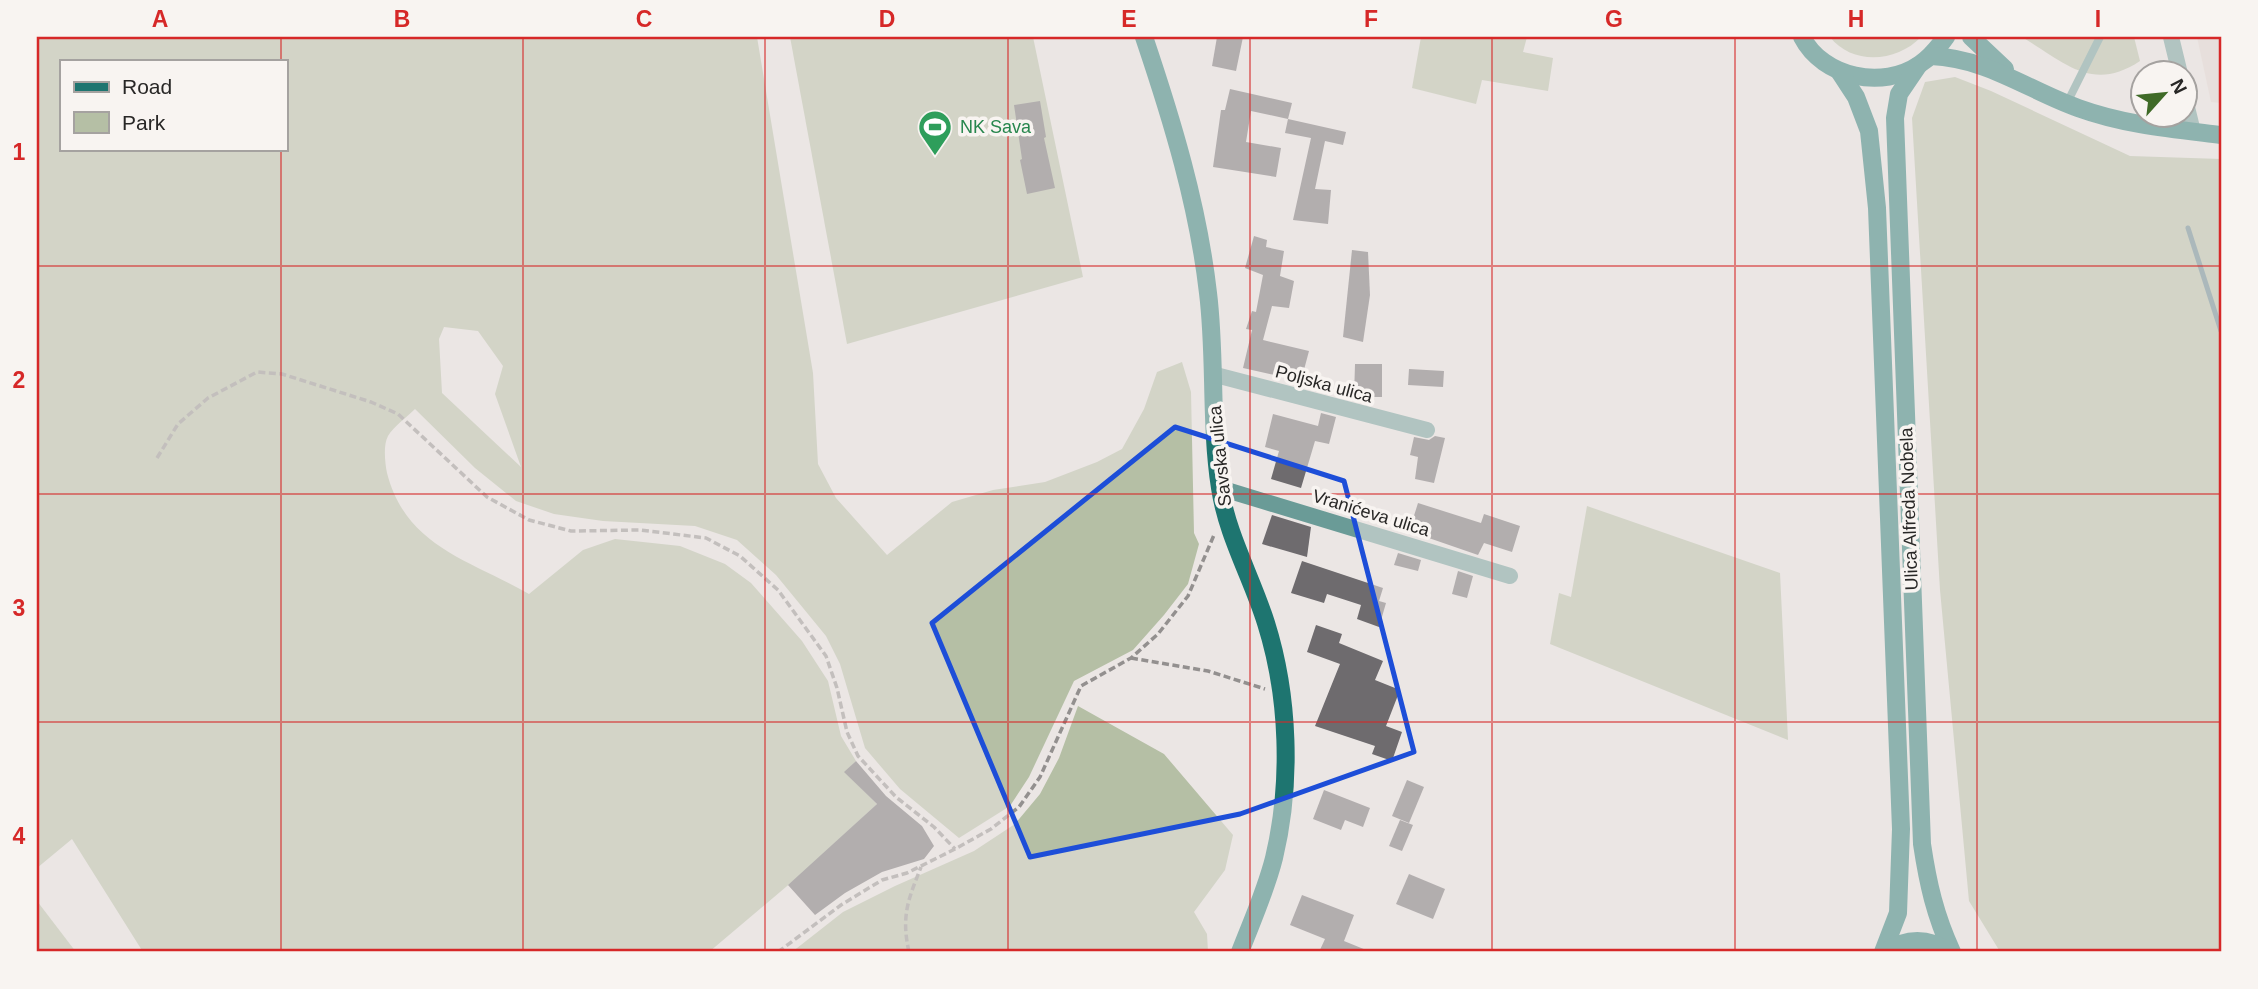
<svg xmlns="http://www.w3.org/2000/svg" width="2258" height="989" viewBox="0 0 2258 989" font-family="Helvetica,sans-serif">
<rect width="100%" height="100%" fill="#ebe6e4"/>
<polygon fill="#e3d8d2" points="2197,37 2221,37 2221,103 2211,102"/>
<g fill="#b5bfa5" fill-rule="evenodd">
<path d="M37,37H757L813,373L818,464L836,498L887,555L952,502L993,490L1045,482L1097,462L1122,449L1144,409L1157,372L1182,362L1191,392L1194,533L1199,544L1188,584L1164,615L1133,650L1074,681L1029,777L1010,806L959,838L900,789L865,748L840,664L826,636L776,575L737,540L695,526L603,521L554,514L516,501L475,468L415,409C407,417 394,426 388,436C383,445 385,463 387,473C406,547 470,560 529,594L583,550L615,539L680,546L725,564L751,583L802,641L828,681L841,736L856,761L845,772L877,804L806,870L709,952H143L72,839L37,868ZM61,61H285V149H61ZM444,327L478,331L503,366L495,394L521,467L442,393L439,339Z"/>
<polygon points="790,37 1033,37 1083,277 847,344"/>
<polygon points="1421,37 1527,37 1523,52 1553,58 1548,91 1482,80 1476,104 1412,88"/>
<path d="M1830,37H1921C1897,62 1853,66 1830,37Z"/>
<path d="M2022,37H2134L2140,61C2092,93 2064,62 2022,37Z"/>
<polygon points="1955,77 1991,91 2130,156 2221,159 2221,952 2005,952 1999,950 1969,901 1940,590 1912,118 1925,82"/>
<polygon points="1587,506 1780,573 1788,740 1550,644 1559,593 1571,597"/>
<polygon points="1078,706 1164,754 1233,835 1225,870 1194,912 1207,934 1208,952 792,952 843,912 895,886 974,851 1015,824 1040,794 1059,758"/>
<polygon points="37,901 76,952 37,952"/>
</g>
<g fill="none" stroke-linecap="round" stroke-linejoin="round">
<polyline stroke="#5e828a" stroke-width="5" points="2188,228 2221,331"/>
</g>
<g fill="#6e6b6e">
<polygon points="1217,37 1243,37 1236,71 1212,66"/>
<polygon points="1230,89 1292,103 1288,119 1251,111 1246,142 1281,148 1276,177 1213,167 1221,110 1225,110"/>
<polygon points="1040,101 1046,137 1044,138 1055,188 1027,194 1020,160 1022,159 1014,105"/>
<polygon points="1288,119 1346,132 1343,145 1325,141 1315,189 1331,190 1328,224 1293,220 1311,138 1285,133"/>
<polygon points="1254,236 1267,240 1266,247 1284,251 1280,276 1294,281 1289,308 1272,306 1263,340 1309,351 1301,381 1243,368 1252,330 1246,329 1252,311 1256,312 1263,275 1245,268"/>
<polygon points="1352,250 1368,252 1370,295 1363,342 1343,337"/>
<polygon points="1355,364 1382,364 1382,397 1354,397"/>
<polygon points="1409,369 1444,371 1443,387 1408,385"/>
<polygon points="1321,413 1336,417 1329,444 1315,441 1301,488 1271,479 1279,451 1265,447 1273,414 1318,426"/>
<polygon points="1435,436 1445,438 1434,483 1415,479 1418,457 1410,455 1414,437 1429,440"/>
<polygon points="1418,503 1481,523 1484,514 1520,526 1512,552 1484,543 1478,555 1423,536 1426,526 1412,522"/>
<polygon points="1272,515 1311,527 1307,557 1262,544"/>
<polygon points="1398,553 1421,560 1418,571 1394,565"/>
<polygon points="1302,561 1383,588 1379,601 1386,603 1379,627 1357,619 1361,605 1327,594 1324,603 1291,593"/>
<polygon points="1458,571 1473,576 1467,598 1452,594"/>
<polygon points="1316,625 1342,634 1339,643 1383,661 1375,680 1400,690 1386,726 1402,732 1392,761 1372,754 1375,746 1315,726 1340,664 1307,652"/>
<polygon points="856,761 886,796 922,826 934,846 924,859 882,872 845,893 815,915 788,885 877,804 844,772"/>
<polygon points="1407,780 1424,787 1409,823 1392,816"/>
<polygon points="1324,790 1370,808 1363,827 1345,820 1341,830 1313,819"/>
<polygon points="1400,820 1413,825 1402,851 1389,846"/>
<polygon points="1409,874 1445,889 1433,919 1396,904"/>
<polygon points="1302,895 1354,915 1344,941 1371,952 1319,952 1325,939 1290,925"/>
</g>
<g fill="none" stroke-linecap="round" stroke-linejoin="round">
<g stroke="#93908f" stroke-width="3.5" stroke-dasharray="7 3.5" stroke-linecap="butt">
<polyline points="157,458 178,424 208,398 257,372 282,374 371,402 398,414 487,497 529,520 571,531 640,530 706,538 740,556 778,590 826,656 837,688 847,732 858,756 896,797 934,827 955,849"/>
<polyline points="1131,658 1208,671 1265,689"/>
<polyline points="778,952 841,905 882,880 907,873 955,849 991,829 1019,807 1040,777 1081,686 1131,658 1158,634 1188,596 1214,535"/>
<path d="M909,952C901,916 908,900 921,867"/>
</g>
<polyline stroke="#6a9b97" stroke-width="8" points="2067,103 2100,37"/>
<g stroke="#6a9b97" stroke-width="16">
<polyline points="2171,37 2180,74"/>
<polyline points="2184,95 2193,132"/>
<polyline points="1212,374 1427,430"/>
<polyline points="1220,488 1510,576"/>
</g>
<g stroke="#1e7570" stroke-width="18">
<path d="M1144,37C1172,120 1198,205 1208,293C1216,357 1210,423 1220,488C1227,535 1252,578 1266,623C1289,696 1292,783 1274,858C1266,890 1252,921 1240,952"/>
<path d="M1802,37C1823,78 1883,90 1920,64C1931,57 1938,47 1946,37"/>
<polyline points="1971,37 2005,69"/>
<path d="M1931,56C1986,58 2028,90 2078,108C2125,125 2172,129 2221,135"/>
<path d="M1918,66L1899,94L1895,118L1922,844C1928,884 1935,915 1952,952"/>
<polyline points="1839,71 1856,97 1869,131 1877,208 1901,829 1898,913 1883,952"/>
<path d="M1885,952C1907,937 1929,938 1950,952"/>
</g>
</g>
<path d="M0 0H2258V989H0ZM1175,427L1344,481L1414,752L1240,814L1030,857L932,623Z" fill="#ebe6e4" fill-opacity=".55" fill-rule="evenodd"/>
<path fill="none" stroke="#1d4ed8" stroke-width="5" stroke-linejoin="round" d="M1175,427L1344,481L1414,752L1240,814L1030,857L932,623Z"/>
<path fill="none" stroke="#d62828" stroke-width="2" stroke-opacity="0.55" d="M281,37V61M523,37V952M765,37V952M1008,37V952M1250,37V952M1492,37V952M1735,37V952M1977,37V952M281,149V952M37,266H2221M37,494H2221M37,722H2221"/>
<defs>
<g id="stadium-pin" transform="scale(1.75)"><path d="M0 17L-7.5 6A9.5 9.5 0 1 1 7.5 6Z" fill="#2e9e5b" stroke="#f8f4f1"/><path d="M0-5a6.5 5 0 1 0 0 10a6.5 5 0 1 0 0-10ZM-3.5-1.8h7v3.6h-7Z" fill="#fff"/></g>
</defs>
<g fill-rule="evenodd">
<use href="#stadium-pin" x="935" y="127"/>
</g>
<g text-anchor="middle" stroke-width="7" stroke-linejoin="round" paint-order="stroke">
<g font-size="18" fill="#27864d" stroke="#f8f4f1" text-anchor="start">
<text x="960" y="133">NK Sava</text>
</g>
<g font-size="18" fill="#282726" stroke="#f8f4f1">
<text transform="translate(1324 384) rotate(15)" y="6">Poljska ulica</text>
<text transform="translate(1220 456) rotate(-96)" y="6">Savska ulica</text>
<text transform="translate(1909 509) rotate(-92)" y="6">Ulica Alfreda Nobela</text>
<text transform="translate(1371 513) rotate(17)" y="6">Vranićeva ulica</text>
</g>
</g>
<rect width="2258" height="989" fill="none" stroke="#f8f4f1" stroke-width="77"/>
<rect x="60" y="60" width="228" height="91" fill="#f8f4f1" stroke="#a5a2a0" stroke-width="2"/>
<rect x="74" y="82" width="35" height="10" fill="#1e7570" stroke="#a5a2a0" stroke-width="2"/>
<text x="122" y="94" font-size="21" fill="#282726">Road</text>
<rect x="74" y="112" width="35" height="21" fill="#b5bfa5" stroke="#a5a2a0" stroke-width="2"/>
<text x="122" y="130" font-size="21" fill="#282726">Park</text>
<g transform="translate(2164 94) rotate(63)"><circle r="33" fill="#f8f4f1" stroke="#a5a2a0" stroke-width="2"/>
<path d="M0-5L12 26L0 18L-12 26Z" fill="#3f6a27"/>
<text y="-10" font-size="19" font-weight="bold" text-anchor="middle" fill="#282726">N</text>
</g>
<rect x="38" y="38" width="2182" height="912" fill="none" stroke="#d62828" stroke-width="2.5"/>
<g font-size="23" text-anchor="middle" font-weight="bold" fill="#d62828">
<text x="160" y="27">A</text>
<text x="402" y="27">B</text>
<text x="644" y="27">C</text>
<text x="887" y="27">D</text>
<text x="1129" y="27">E</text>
<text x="1371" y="27">F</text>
<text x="1614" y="27">G</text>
<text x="1856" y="27">H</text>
<text x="2098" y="27">I</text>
<text x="19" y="160">1</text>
<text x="19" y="388">2</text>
<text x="19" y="616">3</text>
<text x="19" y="844">4</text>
</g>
</svg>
